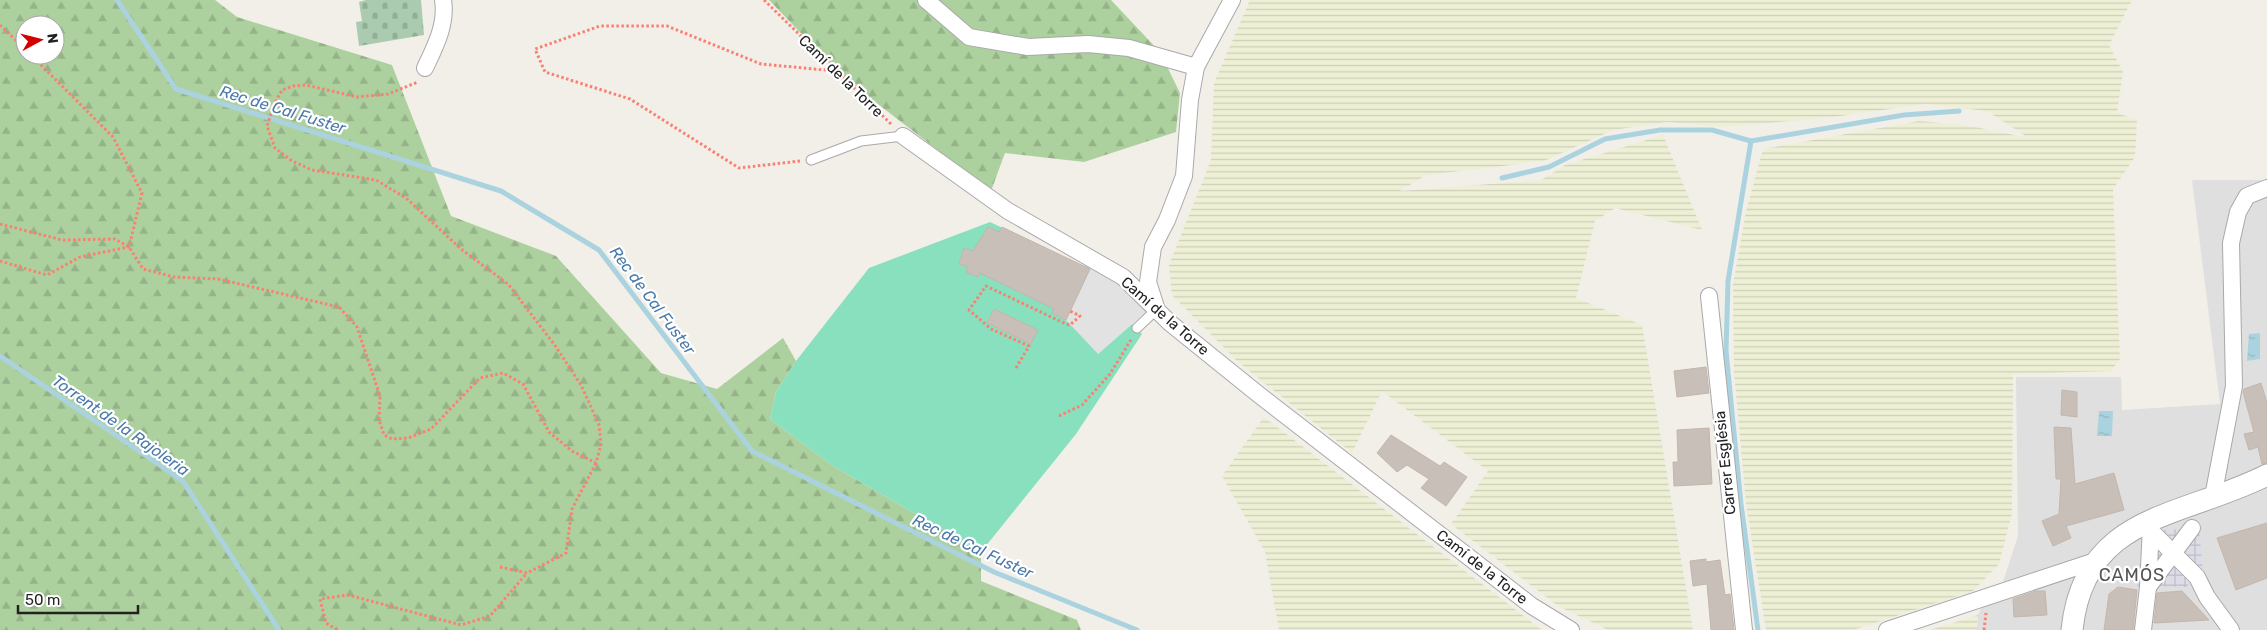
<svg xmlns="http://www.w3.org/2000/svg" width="2267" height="630" viewBox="0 0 2267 630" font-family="Rubik,sans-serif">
<defs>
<pattern id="farmland-rules" width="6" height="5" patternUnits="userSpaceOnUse" patternTransform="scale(1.25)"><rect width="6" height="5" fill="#eef0d5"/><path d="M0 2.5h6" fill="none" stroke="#ccceb7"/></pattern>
<pattern id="forest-firs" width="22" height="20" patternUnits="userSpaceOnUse" patternTransform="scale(1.25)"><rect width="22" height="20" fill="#add19e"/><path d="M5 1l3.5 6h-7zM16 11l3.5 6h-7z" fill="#95b388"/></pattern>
<pattern id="cemetery-stones" width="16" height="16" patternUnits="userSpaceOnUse" patternTransform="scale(1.25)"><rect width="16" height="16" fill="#aacbaf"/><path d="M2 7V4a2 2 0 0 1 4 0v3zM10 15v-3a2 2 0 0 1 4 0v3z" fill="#92ae96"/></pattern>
<pattern id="plaza-grid" width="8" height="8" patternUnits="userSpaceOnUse" patternTransform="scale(1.25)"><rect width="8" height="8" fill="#dddde8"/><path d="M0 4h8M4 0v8" fill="none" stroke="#bdbdc7"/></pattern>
<pattern id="water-ripples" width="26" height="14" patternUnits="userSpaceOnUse" patternTransform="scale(1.25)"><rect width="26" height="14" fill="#aad3df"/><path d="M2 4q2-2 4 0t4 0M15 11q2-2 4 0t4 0" fill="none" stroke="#92b5bf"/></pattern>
</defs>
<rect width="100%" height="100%" fill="#f2efe9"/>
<polygon fill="#e0dfdf" points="2192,180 2267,180 2267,630 1977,630 1978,615 1989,590 2002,585 2018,536 2016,377 2121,377 2122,410 2220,404"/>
<g fill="url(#farmland-rules)">
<polygon points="1250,0 2132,0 2109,45 2123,72 2117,113 2137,120 2135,157 2113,189 2120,359 2111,371 2013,374 2012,513 1999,564 1973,591 1853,630 1766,630 1746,503 1734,372 1733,285 1746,211 1763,149 1919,121 1965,125 2029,138 1987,111 1926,104 1826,118 1721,127 1668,122 1613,130 1544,161 1426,175 1400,191 1541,180 1565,165 1663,135 1702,230 1615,208 1595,221 1576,298 1642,325 1693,630 1608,630 1558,606 1451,524 1488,471 1382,391 1352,453 1237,361 1172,295 1169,265 1211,160 1214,83"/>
<polygon points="1264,417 1542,630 1279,630 1265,552 1222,476"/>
<polygon points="1978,615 1977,630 1930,630"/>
</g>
<g fill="url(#forest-firs)" fill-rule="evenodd">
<path d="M0,0H215L237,17L392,65L451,216L556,256L661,373L717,389L783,338L796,361L776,392L770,419L833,466L981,552V581L1077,620L1081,630H0ZM25,25H55V55H25Z"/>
<polygon points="769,0 1111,0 1160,52 1180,93 1176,132 1084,162 1005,153 991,191 844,78"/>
</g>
<polygon fill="url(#cemetery-stones)" points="366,0 421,0 424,35 359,46 356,22 362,21 359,2"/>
<polygon fill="#88e0be" points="990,222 1090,269 1066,320 1099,353 1132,324 1142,334 1076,434 981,552 833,466 770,419 776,392 796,361 869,268"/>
<polygon fill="#e2e2e2" points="1090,269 1113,279 1149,309 1098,354 1066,320"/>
<polygon fill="url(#plaza-grid)" points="2199,528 2203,573 2186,587 2156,586 2137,590 2142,544 2135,539 2151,531"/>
<g fill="url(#water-ripples)">
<polygon points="2260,333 2260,359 2247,361 2249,334"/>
<polygon points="2099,411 2113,411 2112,436 2097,436"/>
</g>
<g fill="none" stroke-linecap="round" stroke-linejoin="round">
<g stroke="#aad3df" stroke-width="5">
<polyline points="117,0 176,89 501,191 599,250 752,451 994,572 1137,630"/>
<polyline points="1751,141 1728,281 1726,351 1741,504 1758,630"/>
<polyline points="1502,178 1549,167 1605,139 1660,130 1712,130 1751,141 1904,115 1959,111"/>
<polyline points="0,356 183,481 279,630"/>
</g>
</g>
<g fill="#c7bfb8" stroke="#c4b6ab">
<polygon points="988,227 999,232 1002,227 1090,269 1066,320 1052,313 1054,309 980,273 978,277 966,272 968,267 959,264 964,248 973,251"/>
<polygon points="994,309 1038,330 1031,344 987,323"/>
<polygon points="1706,367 1709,393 1677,397 1674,371"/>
<polygon points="2261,383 2267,403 2267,463 2262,464 2258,447 2249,450 2244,434 2254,432 2243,392 2244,389"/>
<polygon points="2062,390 2077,392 2077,417 2061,415"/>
<polygon points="2054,427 2071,428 2075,484 2114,473 2124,510 2066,526 2071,538 2053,546 2042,521 2059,514 2061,479 2056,479"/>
<polygon points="1709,428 1712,484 1674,486 1673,462 1678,462 1677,430"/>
<polygon points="1391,435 1440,466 1444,462 1467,477 1446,506 1421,488 1429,479 1407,465 1397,472 1377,453"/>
<polygon points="2267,523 2267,578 2236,590 2217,538"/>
<polygon points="1706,559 1706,562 1720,560 1725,595 1730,594 1734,630 1711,630 1707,584 1693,586 1690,561"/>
<polygon points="2118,587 2137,590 2133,630 2104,630 2109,594"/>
<polygon points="2036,591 2045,591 2047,615 2014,617 2013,599"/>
<polygon points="2182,591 2209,620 2154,623 2157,593"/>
</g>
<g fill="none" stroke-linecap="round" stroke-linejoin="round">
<g stroke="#a9a9a9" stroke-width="11">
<g id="service">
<polyline points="811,160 861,141 903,136"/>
<polyline points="1137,328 1157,309"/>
</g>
</g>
<g stroke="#a9a9a9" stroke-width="18">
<g id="minor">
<polyline points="926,0 969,37 1028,47 1088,44 1129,48 1196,67"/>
<path d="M425,68C435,47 447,24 443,0"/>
<polyline points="903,136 1008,211 1123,277 1170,323 1258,394 1532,606 1571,630"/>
<polyline points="1709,296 1744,630"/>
<polyline points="1156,307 1148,282 1153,247 1167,220 1184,176 1190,100 1196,67 1232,0"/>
<polyline points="2213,497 2234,386 2231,243 2238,212 2247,196 2267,188"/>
<polyline points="2151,531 2197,577 2207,597 2231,630"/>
<polyline points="2148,587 2192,528"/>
<polyline points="1887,630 2095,561"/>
<polyline points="2143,630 2148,587 2151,526"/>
</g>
</g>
<g stroke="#a9a9a9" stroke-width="23">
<path id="tertiary" d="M2072,630C2084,513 2182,518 2267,475"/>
</g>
<g stroke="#fa8072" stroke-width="3" stroke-dasharray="2.5 2.5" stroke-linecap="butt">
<polyline points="764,0 892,125"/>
<polyline points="0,25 25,49"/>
<polyline points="800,161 739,168 630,99 545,72 535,49 600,26 667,26 761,64 836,71"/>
<polyline points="0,224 62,240 115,239 129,247 143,269 174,277 218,279 339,307 357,327 380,396 379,420 384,435 392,439 408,438 431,429 480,378 503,373 523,384 549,432 572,451 596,463 601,445 599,425 581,385 554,344 508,284 461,249 406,198 376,180 312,170 292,161 275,148 267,126 274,104 282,90 293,86 306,85 357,97 388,94 418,82"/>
<polyline points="0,261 47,275 80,257 129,247 142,193 113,137 31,55"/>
<polyline points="1016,368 1029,346 991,329 969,310 986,286 1066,324 1070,325 1080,316 1070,311"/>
<polyline points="1059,416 1082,405 1110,374 1132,338"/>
<polyline points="500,567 527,573 566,553 572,509 596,463"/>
<polyline points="337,630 326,623 320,599 348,595 461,625 490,616 527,573"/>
<polyline points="1984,630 1986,613"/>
</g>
<use href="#service" stroke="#fff" stroke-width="9"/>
<use href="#minor" stroke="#fff" stroke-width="16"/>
<use href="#tertiary" stroke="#fff" stroke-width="21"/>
</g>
<g text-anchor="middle" stroke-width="4.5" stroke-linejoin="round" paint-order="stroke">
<g font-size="15" fill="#222" stroke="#fff">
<text transform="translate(841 76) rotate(44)" y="5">Camí de la Torre</text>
<text transform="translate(1165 316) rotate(41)" y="5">Camí de la Torre</text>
<text transform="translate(1725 463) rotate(-96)" y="5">Carrer Església</text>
<text transform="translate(1482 567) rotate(38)" y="5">Camí de la Torre</text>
</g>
<g font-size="16" font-style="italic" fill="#4a7aab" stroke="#fff">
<text transform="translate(283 109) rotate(17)" y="6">Rec de Cal Fuster</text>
<text transform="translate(653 300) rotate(53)" y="6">Rec de Cal Fuster</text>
<text transform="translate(121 425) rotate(35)" y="6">Torrent de la Rajoleria</text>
<text transform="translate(973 546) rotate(25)" y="6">Rec de Cal Fuster</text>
</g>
<g font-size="18" letter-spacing="1" fill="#555" stroke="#fff">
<text x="2132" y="581">CAMÓS</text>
</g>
</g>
<g transform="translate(40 40) rotate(83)"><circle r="24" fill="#ffffff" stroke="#a7a7a7"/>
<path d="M0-4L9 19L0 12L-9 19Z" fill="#d40000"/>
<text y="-8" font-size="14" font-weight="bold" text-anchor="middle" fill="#222222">N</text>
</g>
<path d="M18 605v8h120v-8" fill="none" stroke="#222222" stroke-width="2.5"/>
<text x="25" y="605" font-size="15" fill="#222222" stroke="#ffffff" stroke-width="4" paint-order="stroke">50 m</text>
</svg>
